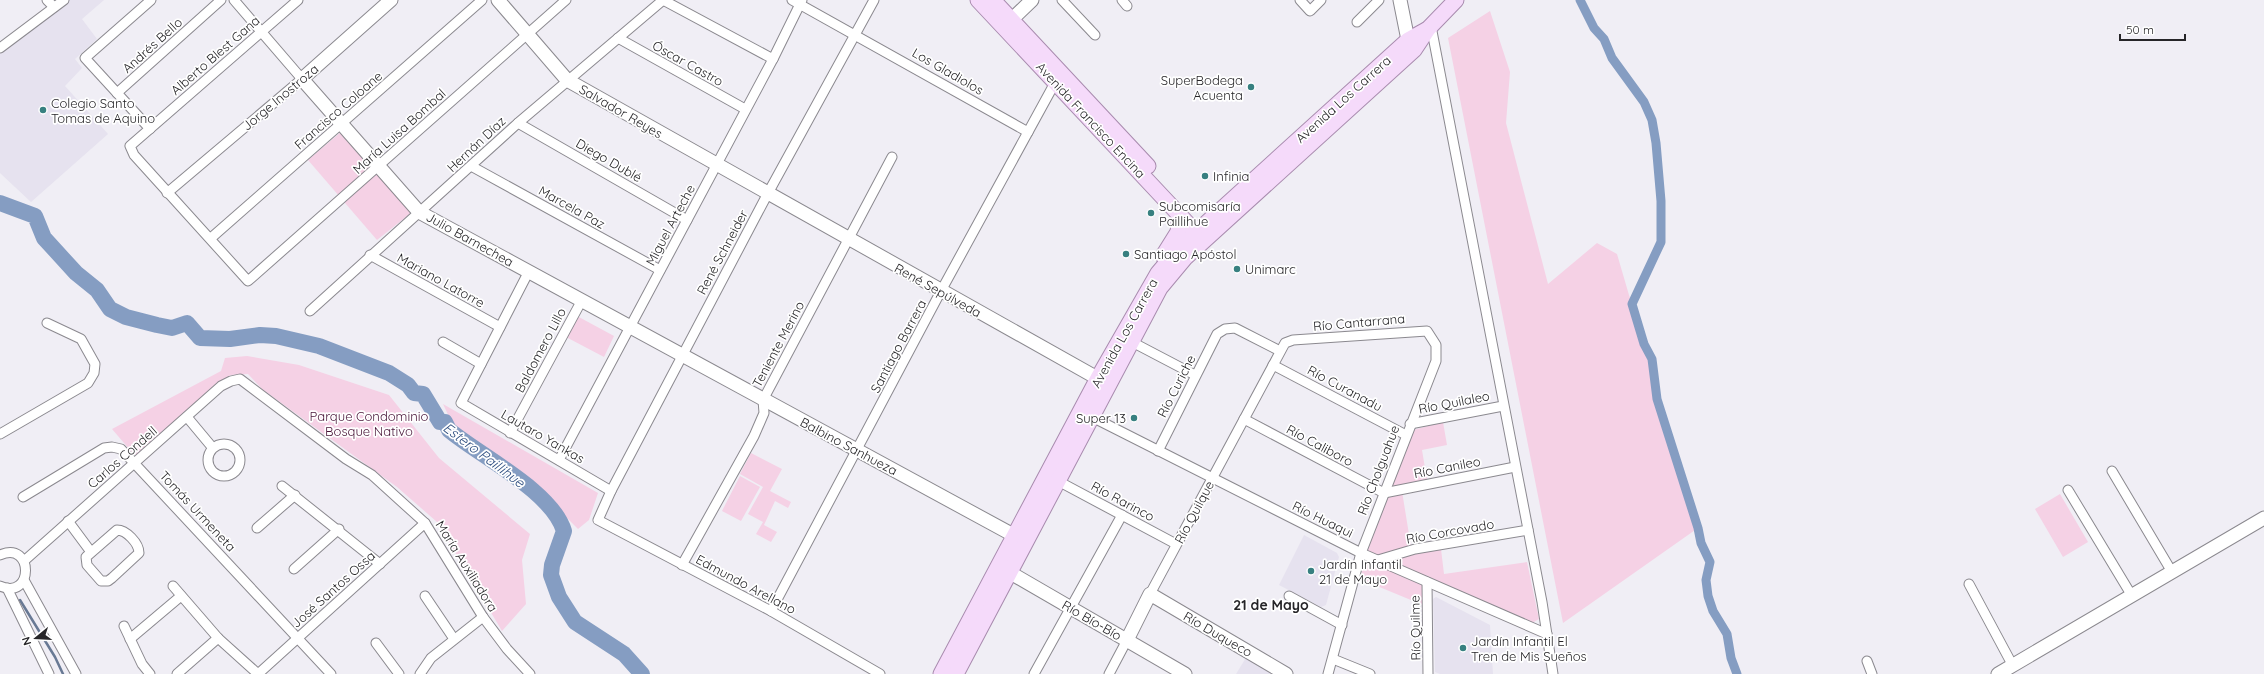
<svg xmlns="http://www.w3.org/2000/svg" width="2264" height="674" viewBox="0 0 2264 674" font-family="Quicksand,sans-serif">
<rect width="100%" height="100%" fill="#f0eef5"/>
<g fill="#e6e2ef">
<polygon points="70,0 104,0 82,19 97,39 75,59 82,68 65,86 108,134 31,202 0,173 0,52"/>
<polygon points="1304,535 1337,553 1339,557 1326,605 1321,607 1279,585"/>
<polygon points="1436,597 1490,625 1493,674 1440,674 1435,672 1433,599"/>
<polygon points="1247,656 1278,674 1236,674"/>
</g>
<g fill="#f5d1e5">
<polygon points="1490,11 1510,72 1506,123 1548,284 1597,243 1617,254 1636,319 1644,344 1652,359 1657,399 1698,528 1563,623 1448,38"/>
<polygon points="341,132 411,213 377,240 308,160"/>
<polygon points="577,316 614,336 604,357 566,337"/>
<polygon points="247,356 299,365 389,395 439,458 530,534 522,560 526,604 502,631 437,522 397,487 262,389 248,374 231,375 218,382 136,457 112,429 221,371 225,358"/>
<polygon points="443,404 598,493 589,520 578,529 530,481 452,423"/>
<polygon points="1443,422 1447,445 1422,450 1427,480 1401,485 1412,553 1441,549 1444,574 1527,562 1539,619 1530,624 1423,577 1423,605 1360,579 1368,549 1413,430"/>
<polygon points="751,453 782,469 770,491 791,502 788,508 775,501 764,525 777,532 771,542 756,534 763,522 748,514 763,487 740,474"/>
<polygon points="740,476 760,487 741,521 722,511"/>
<polygon points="2060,494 2088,542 2063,557 2035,509"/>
</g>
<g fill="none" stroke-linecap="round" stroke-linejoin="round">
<polyline stroke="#687994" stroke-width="2.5" points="20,600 55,657 63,674"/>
<polyline stroke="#859dc2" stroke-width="9" points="1580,0 1594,28 1604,39 1612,58 1644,102 1652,120 1656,143 1661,201 1661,242 1632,304 1644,344 1652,359 1657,399 1698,528 1701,543 1710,562 1706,580 1708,596 1713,611 1727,634 1731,658 1737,674"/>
<path stroke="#859dc2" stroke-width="16" d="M0,203L35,216L44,238L76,273L97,290L110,309L126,317L157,325L172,328L187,323L200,338L230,339L260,335L276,336L319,346L389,373L408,385L414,393L423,394L440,422H445L449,430C480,456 552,491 564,531L552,565L551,575L559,597L575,622L624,654L642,674"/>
<g stroke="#8b898f" stroke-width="11">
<g id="street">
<polyline points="47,0 54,7"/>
<polyline points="298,0 130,146 134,155 248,281 566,0"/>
<polyline points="663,0 773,59"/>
<polyline points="792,0 1028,132"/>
<polyline points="874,0 767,195 611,491 598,520 771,611 880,674"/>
<polyline points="1062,0 1095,35"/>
<polyline points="1122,0 1127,6"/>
<polyline points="1300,0 1310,11 1321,0"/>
<polyline points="1357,22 1379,0"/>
<polyline points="1431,26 1542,602 1553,674"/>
<polyline points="618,38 745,109"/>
<polyline points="0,48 64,0"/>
<polyline points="117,93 221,0"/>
<polyline points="518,123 687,220"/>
<polyline points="150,129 85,58 151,0"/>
<polyline points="471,166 660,270"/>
<polyline points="167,193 302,79 234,0"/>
<polyline points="211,238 482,0"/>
<polyline points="370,255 500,327"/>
<polyline points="529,271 461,403 611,491"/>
<polyline points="310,311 518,123 663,0"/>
<polyline points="443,342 481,364"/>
<polyline points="1132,342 1195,375"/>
<polyline points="1273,365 1406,435"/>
<polyline points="187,417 212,447"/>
<polyline points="1092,417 1361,553 1547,634"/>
<polyline points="1244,419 1384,493 1515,467"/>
<polyline points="1410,424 1503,406"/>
<polyline points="510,433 582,300"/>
<polyline points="0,434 88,383 94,373 95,364 81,339 47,323"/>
<circle cx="224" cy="460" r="16"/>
<polyline points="1158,451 1217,334 1225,329 1235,328 1280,351"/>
<polyline points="559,460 773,59 802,0"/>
<polyline points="2112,471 2172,572"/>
<polyline points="1058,481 1176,544"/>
<polyline points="282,486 380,564"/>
<polyline points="2068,490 2132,596"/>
<polyline points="23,497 104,448 112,447 121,449 331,674"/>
<polyline points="68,521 91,552"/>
<polyline points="257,528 295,495"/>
<path d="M117,530C126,530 139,543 139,553L112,578L108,581H101L87,565L86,557Z"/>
<path d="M0,555C34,540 34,601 0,586"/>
<polyline points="1378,560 1415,549 1528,530"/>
<polyline points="24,561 221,386 231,381 240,379 346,459 372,475 425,523 483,617 507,649 530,674"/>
<polyline points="682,565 754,436 764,413 763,400 892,157"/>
<polyline points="294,569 339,529"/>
<polyline points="24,580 76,674"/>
<polyline points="1427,582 1428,674"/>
<polyline points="1969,584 2013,666"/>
<polyline points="173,586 218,638 258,674 425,523"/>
<polyline points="7,588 49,674"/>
<polyline points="1150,594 1285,343 1293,340 1427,331 1436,345 1436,361 1361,553 1328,674"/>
<polyline points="425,596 454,639"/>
<polyline points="1289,596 1342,625"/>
<polyline points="771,611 941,291 1057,79"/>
<polyline points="124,626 142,664 150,674"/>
<polyline points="130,639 181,596"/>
<polyline points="376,643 399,674"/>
<polyline points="1333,659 1370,674"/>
<polyline points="1867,661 1872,674"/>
<polyline points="177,674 218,638"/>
<polyline points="420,674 431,658 483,617"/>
<polyline points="1034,674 1122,515"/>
<polyline points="1109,674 1127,640"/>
</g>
</g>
<g stroke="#8b898f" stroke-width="15">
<g id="secondary">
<polyline points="391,0 302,79 419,212 1015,536"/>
<polyline points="498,0 567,80 1106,383"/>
<polyline points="1400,0 1408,40 1413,48"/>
<polyline points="1005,26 1032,0"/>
<polyline points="1002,568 1185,674"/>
<polyline points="1127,640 1150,594 1286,674"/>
<polyline points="1998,674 2264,518"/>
</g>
</g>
<g stroke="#a88bae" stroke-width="17">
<g id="primary">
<polyline points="978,0 1203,240"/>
<polyline points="993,0 1148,166"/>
<polyline points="1163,256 1178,232 1180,216"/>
<polyline points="941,674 1098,378 1158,273 1181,246 1408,40 1426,30"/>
<polyline points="956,674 1160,288 1185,258 1414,50 1428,29 1456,0"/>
</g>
</g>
<use href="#street" stroke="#fff" stroke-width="9"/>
<use href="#secondary" stroke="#fff" stroke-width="13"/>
<use href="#primary" stroke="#f5dafa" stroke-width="15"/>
</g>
<g fill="#378080" stroke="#fff" stroke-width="1.5">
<circle cx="1251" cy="87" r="4"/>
<circle cx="43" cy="110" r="4"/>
<circle cx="1205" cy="176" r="4"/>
<circle cx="1151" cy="213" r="4"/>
<circle cx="1126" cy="254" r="4"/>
<circle cx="1237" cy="269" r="4"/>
<circle cx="1134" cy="418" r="4"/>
<circle cx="1311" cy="571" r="4"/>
<circle cx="1463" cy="648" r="4"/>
</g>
<g text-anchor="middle" stroke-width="3.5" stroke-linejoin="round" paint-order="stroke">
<g font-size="13" fill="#262528" stroke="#fff">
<text transform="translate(152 45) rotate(-42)" y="5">Andrés Bello</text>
<text transform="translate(215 55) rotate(-41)" y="5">Alberto Blest Gana</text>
<text transform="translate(688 63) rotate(29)" y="5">Óscar Castro</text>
<text transform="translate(948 71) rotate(30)" y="5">Los Gladiolos</text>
<text transform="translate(280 97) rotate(-40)" y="5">Jorge Inostroza</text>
<text transform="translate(1343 99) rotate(-42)" y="5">Avenida Los Carrera</text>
<text transform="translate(338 110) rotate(-41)" y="5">Francisco Coloane</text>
<text transform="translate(621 111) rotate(30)" y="5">Salvador Reyes</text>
<text transform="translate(1091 120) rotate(47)" y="5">Avenida Francisco Encina</text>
<text transform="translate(399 131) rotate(-42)" y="5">María Luisa Bombal</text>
<text transform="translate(476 144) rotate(-43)" y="5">Hernán Díaz</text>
<text transform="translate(609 160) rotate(30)" y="5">Diego Dublé</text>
<text transform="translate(572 207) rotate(29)" y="5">Marcela Paz</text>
<text transform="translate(670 225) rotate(-62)" y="5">Miguel Arteche</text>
<text transform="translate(470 239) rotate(29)" y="5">Julio Barnechea</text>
<text transform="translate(722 252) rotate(-62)" y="5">René Schneider</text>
<text transform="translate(441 280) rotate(29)" y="5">Mariano Latorre</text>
<text transform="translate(938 290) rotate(29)" y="5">René Sepúlveda</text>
<text transform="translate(1359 322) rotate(-5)" y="5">Río Cantarrana</text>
<text transform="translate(1124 333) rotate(-61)" y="5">Avenida Los Carrera</text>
<text transform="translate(778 344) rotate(-62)" y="5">Teniente Merino</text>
<text transform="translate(898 346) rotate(-62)" y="5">Santiago Barrera</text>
<text transform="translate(540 350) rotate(-62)" y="5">Baldomero Lillo</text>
<text transform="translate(1176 386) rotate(-63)" y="5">Río Curiche</text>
<text transform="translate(1345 388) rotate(28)" y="5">Río Curanadu</text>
<text transform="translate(1454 402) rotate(-11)" y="5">Río Quilaleo</text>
<text transform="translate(543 436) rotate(30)" y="5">Lautaro Yankas</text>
<text transform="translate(1320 445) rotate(28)" y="5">Río Caliboro</text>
<text transform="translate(849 446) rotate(28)" y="5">Balbino Sanhueza</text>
<text transform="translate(122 457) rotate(-41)" y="5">Carlos Condell</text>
<text transform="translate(1447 467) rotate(-11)" y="5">Río Canileo</text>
<text transform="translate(1378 470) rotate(-69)" y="5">Río Cholguahue</text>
<text transform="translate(1123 501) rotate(28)" y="5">Río Rarinco</text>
<text transform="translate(198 511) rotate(47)" y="5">Tomás Urmeneta</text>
<text transform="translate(1194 512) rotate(-62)" y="5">Río Quilque</text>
<text transform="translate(1323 519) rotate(26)" y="5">Río Huaqui</text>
<text transform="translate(1450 531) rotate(-10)" y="5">Río Corcovado</text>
<text transform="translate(467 566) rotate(58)" y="5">María Auxiliadora</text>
<text transform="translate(746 584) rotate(28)" y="5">Edmundo Arellano</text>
<text transform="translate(333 589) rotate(-42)" y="5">José Santos Ossa</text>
<text transform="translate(1092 620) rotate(30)" y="5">Río Bío-Bío</text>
<text transform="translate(1415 628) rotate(-91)" y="5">Río Quilme</text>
<text transform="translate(1218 634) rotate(30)" y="5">Río Duqueco</text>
</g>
<g font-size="13" fill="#262528" stroke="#fff" text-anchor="start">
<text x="1243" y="85" text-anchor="end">SuperBodega<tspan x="1243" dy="15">Acuenta</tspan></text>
<text x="51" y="108">Colegio Santo<tspan x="51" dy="15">Tomas de Aquino</tspan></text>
<text x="1213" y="181">Infinia</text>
<text x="1159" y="211">Subcomisaría<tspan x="1159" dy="15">Paillihue</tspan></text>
<text x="1134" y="259">Santiago Apóstol</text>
<text x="1245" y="274">Unimarc</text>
<text x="1126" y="423" text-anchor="end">Super 13</text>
<text x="1319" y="569">Jardín Infantil<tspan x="1319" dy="15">21 de Mayo</tspan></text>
<text x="1471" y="646">Jardín Infantil El<tspan x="1471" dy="15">Tren de Mis Sueños</tspan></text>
</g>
<g font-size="13" fill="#471337" stroke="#fff">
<text x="369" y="421">Parque Condominio<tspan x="369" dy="15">Bosque Nativo</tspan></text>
</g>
<g font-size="14" font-style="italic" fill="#2f4f80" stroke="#fff">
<text transform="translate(484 455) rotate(37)" y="5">Estero Paillihue</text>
</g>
<g font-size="14" font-weight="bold" fill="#262528" stroke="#fff">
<text x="1271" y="610">21 de Mayo</text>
</g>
</g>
<g transform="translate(36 638) rotate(252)" stroke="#ffffff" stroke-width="3" paint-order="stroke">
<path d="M0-3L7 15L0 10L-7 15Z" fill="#262528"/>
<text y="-6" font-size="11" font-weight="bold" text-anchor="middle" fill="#262528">N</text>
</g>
<path d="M2120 34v6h65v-6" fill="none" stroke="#262528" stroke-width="2"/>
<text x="2126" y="34" font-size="12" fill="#262528" stroke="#ffffff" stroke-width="3" paint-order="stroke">50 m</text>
</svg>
